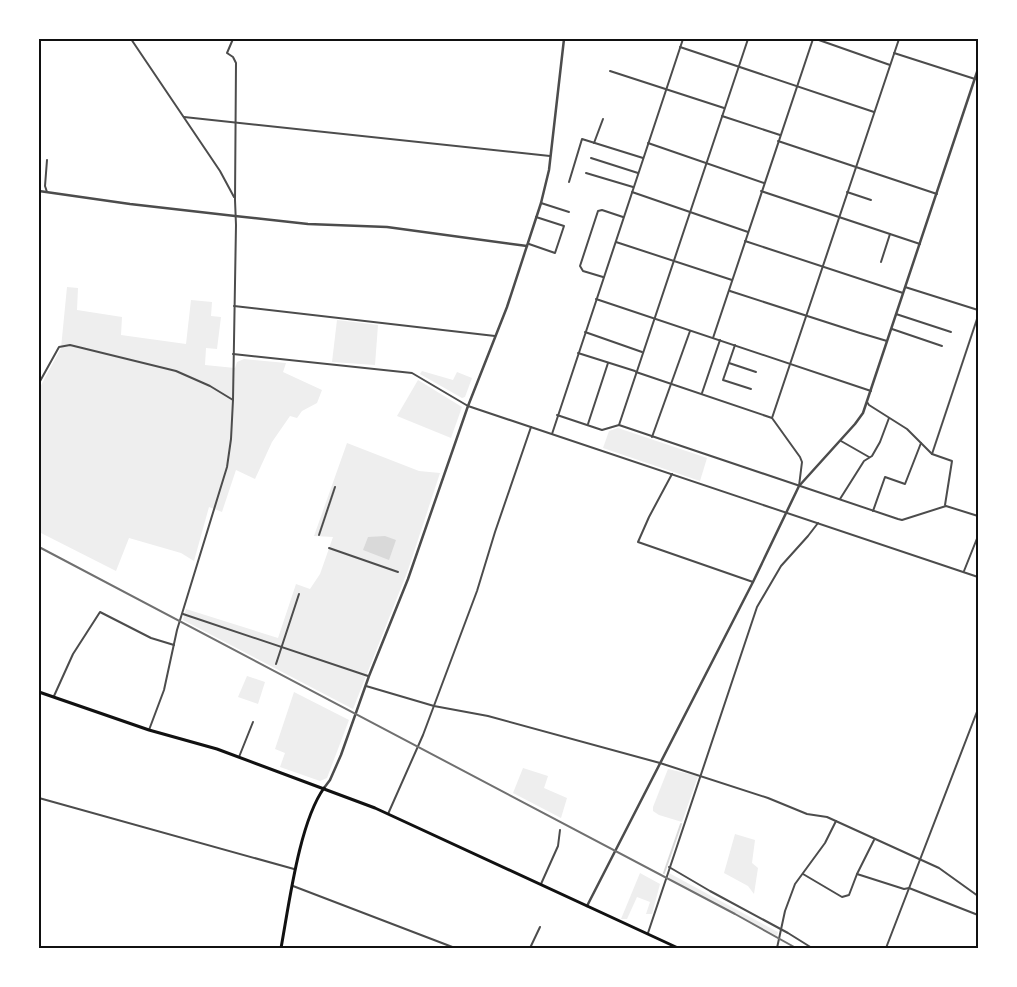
<svg xmlns="http://www.w3.org/2000/svg" width="1017" height="987" viewBox="0 0 1017 987" font-family="'Public Sans',sans-serif">
<rect width="100%" height="100%" fill="#fff"/>
<g fill="#eee">
<polygon points="67,287 78,288 77,310 122,317 121,335 186,344 191,300 212,302 211,316 221,317 217,349 206,348 205,365 235,368 237,362 244,359 286,363 283,372 322,390 317,403 302,411 297,418 290,416 272,442 255,479 236,470 222,512 209,507 194,561 181,553 129,538 116,571 39,532 39,389 61,348"/>
<polygon points="337,320 378,325 375,365 332,362"/>
<polygon points="422,371 453,380 457,372 472,378 465,397 462,398 420,374"/>
<polygon points="418,380 462,407 451,438 397,416"/>
<polygon points="618,428 707,458 700,481 603,448 609,431"/>
<polygon points="347,443 419,471 440,473 408,570 353,709 183,620 186,609 278,638 296,584 310,589 320,574 333,537 314,536"/>
<polygon points="247,676 265,682 258,704 238,697"/>
<polygon points="294,692 349,720 327,778 320,781 280,767 285,753 275,749"/>
<polygon points="523,768 548,776 544,788 567,798 561,818 513,793"/>
<polygon points="668,769 698,776 682,822 659,815 653,811 653,807"/>
<polygon points="735,834 755,840 752,863 758,868 754,894 748,886 724,873"/>
<polygon points="640,873 660,884 652,914 646,914 650,902 637,897 627,919 621,919"/>
<polygon points="669,873 776,931 778,932 777,936 674,881 669,878"/>
</g>
<polygon fill="#d9d9d9" points="385,536 396,540 389,560 363,550 368,537"/>
<g fill="none" stroke-linecap="round" stroke-linejoin="round">
<polyline stroke="#d9d9d9" stroke-width="2" points="664,873 681,824"/>
<g stroke="#4c4c4c" stroke-width="2">
<polyline points="319,535 335,487"/>
<polyline points="329,548 398,572"/>
<polyline points="183,614 368,676"/>
<polyline points="276,664 299,594"/>
</g>
<g stroke="#4c4c4c" stroke-width="2">
<polyline points="131,39 220,171 234,197"/>
<polyline points="816,39 890,65"/>
<polyline points="680,47 874,112"/>
<polyline points="894,53 975,79"/>
<polyline points="610,71 724,108"/>
<polyline points="722,116 780,135"/>
<polyline points="184,117 550,156"/>
<polyline points="778,141 937,194"/>
<polyline points="594,143 603,119"/>
<polyline points="648,143 764,183"/>
<polyline points="591,158 638,173"/>
<polyline points="586,173 633,187"/>
<polyline points="569,182 582,139 643,158"/>
<polyline points="761,191 920,244"/>
<polyline points="47,192 45,186 47,160"/>
<polyline points="632,192 748,232"/>
<polyline points="847,192 871,200"/>
<polyline points="541,203 569,212"/>
<polyline points="745,241 903,293"/>
<polyline points="616,242 732,280"/>
<polyline points="529,244 555,253 564,226 536,217"/>
<polyline points="881,262 890,234"/>
<polyline points="603,277 583,271 580,266 598,211 602,210 623,217"/>
<polyline points="905,287 978,310"/>
<polyline points="730,291 860,333 887,341"/>
<polyline points="596,299 871,391"/>
<polyline points="234,306 495,336"/>
<polyline points="896,314 951,332"/>
<polyline points="892,329 942,346"/>
<polyline points="585,332 642,352"/>
<polyline points="713,338 813,39"/>
<polyline points="735,345 723,380 751,389"/>
<polyline points="578,353 635,371"/>
<polyline points="233,354 412,373 468,406 978,577"/>
<polyline points="729,363 756,372"/>
<polyline points="636,372 772,418 800,457 802,462 799,486"/>
<polyline points="39,383 59,347 70,345 176,371 210,386 233,400"/>
<polyline points="702,393 720,340"/>
<polyline points="867,402 869,405 907,429 932,454 952,461 945,505"/>
<polyline points="557,415 602,430 619,425 898,519 902,520 946,506 978,516"/>
<polyline points="772,418 899,39"/>
<polyline points="588,424 608,363"/>
<polyline points="619,425 748,39"/>
<polyline points="552,434 683,39"/>
<polyline points="652,437 690,331"/>
<polyline points="841,441 869,457"/>
<polyline points="932,454 978,316"/>
<polyline points="672,474 649,517 638,542 753,582"/>
<polyline points="840,499 864,461 872,456 880,442 889,418"/>
<polyline points="873,511 885,477 905,484 921,443"/>
<polyline points="964,571 978,536"/>
<polyline points="366,686 434,706 488,716 660,763 768,798 807,814 827,817 939,868 978,896"/>
<polyline points="54,696 73,654 100,612 151,638 174,645"/>
<polyline points="149,730 164,690 177,630 227,467 231,439 233,400 236,225 235,200 236,63 233,57 227,53 233,39"/>
<polyline points="239,757 253,722"/>
<polyline points="39,798 294,869"/>
<polyline points="388,814 423,735 477,591 495,532 531,427"/>
<polyline points="874,840 857,874 904,889 909,888 978,915"/>
<polyline points="669,867 710,891 788,933 812,948"/>
<polyline points="803,874 842,897 849,895 857,874"/>
<polyline points="541,884 558,846 560,830"/>
<polyline points="293,886 455,948"/>
<polyline points="648,933 757,607 781,566 808,536 818,523"/>
<polyline points="530,948 540,927"/>
<polyline points="777,948 785,911 795,884 825,843 836,821"/>
<polyline points="886,948 978,709"/>
</g>
<g stroke="#4c4c4c" stroke-width="2.5">
<polyline points="39,191 130,204 235,216 308,224 387,227 527,246"/>
<polyline points="324,788 330,780 341,755 369,676 408,579 468,406 507,307 541,203 549,170 564,39"/>
<polyline points="587,906 753,582 799,486 855,424 863,413 978,69"/>
</g>
<g stroke="#111" stroke-width="3">
<polyline points="39,692 149,730 217,749 375,808 678,948"/>
<path d="M281,948C289,905 299,823 324,788"/>
</g>
<polyline stroke="#707070" stroke-width="2" points="39,547 735,914 796,948"/>
</g>
<rect width="1017" height="987" fill="none" stroke="#ffffff" stroke-width="80"/>
<rect x="40" y="40" width="937" height="907" fill="none" stroke="#111" stroke-width="2"/>
</svg>
